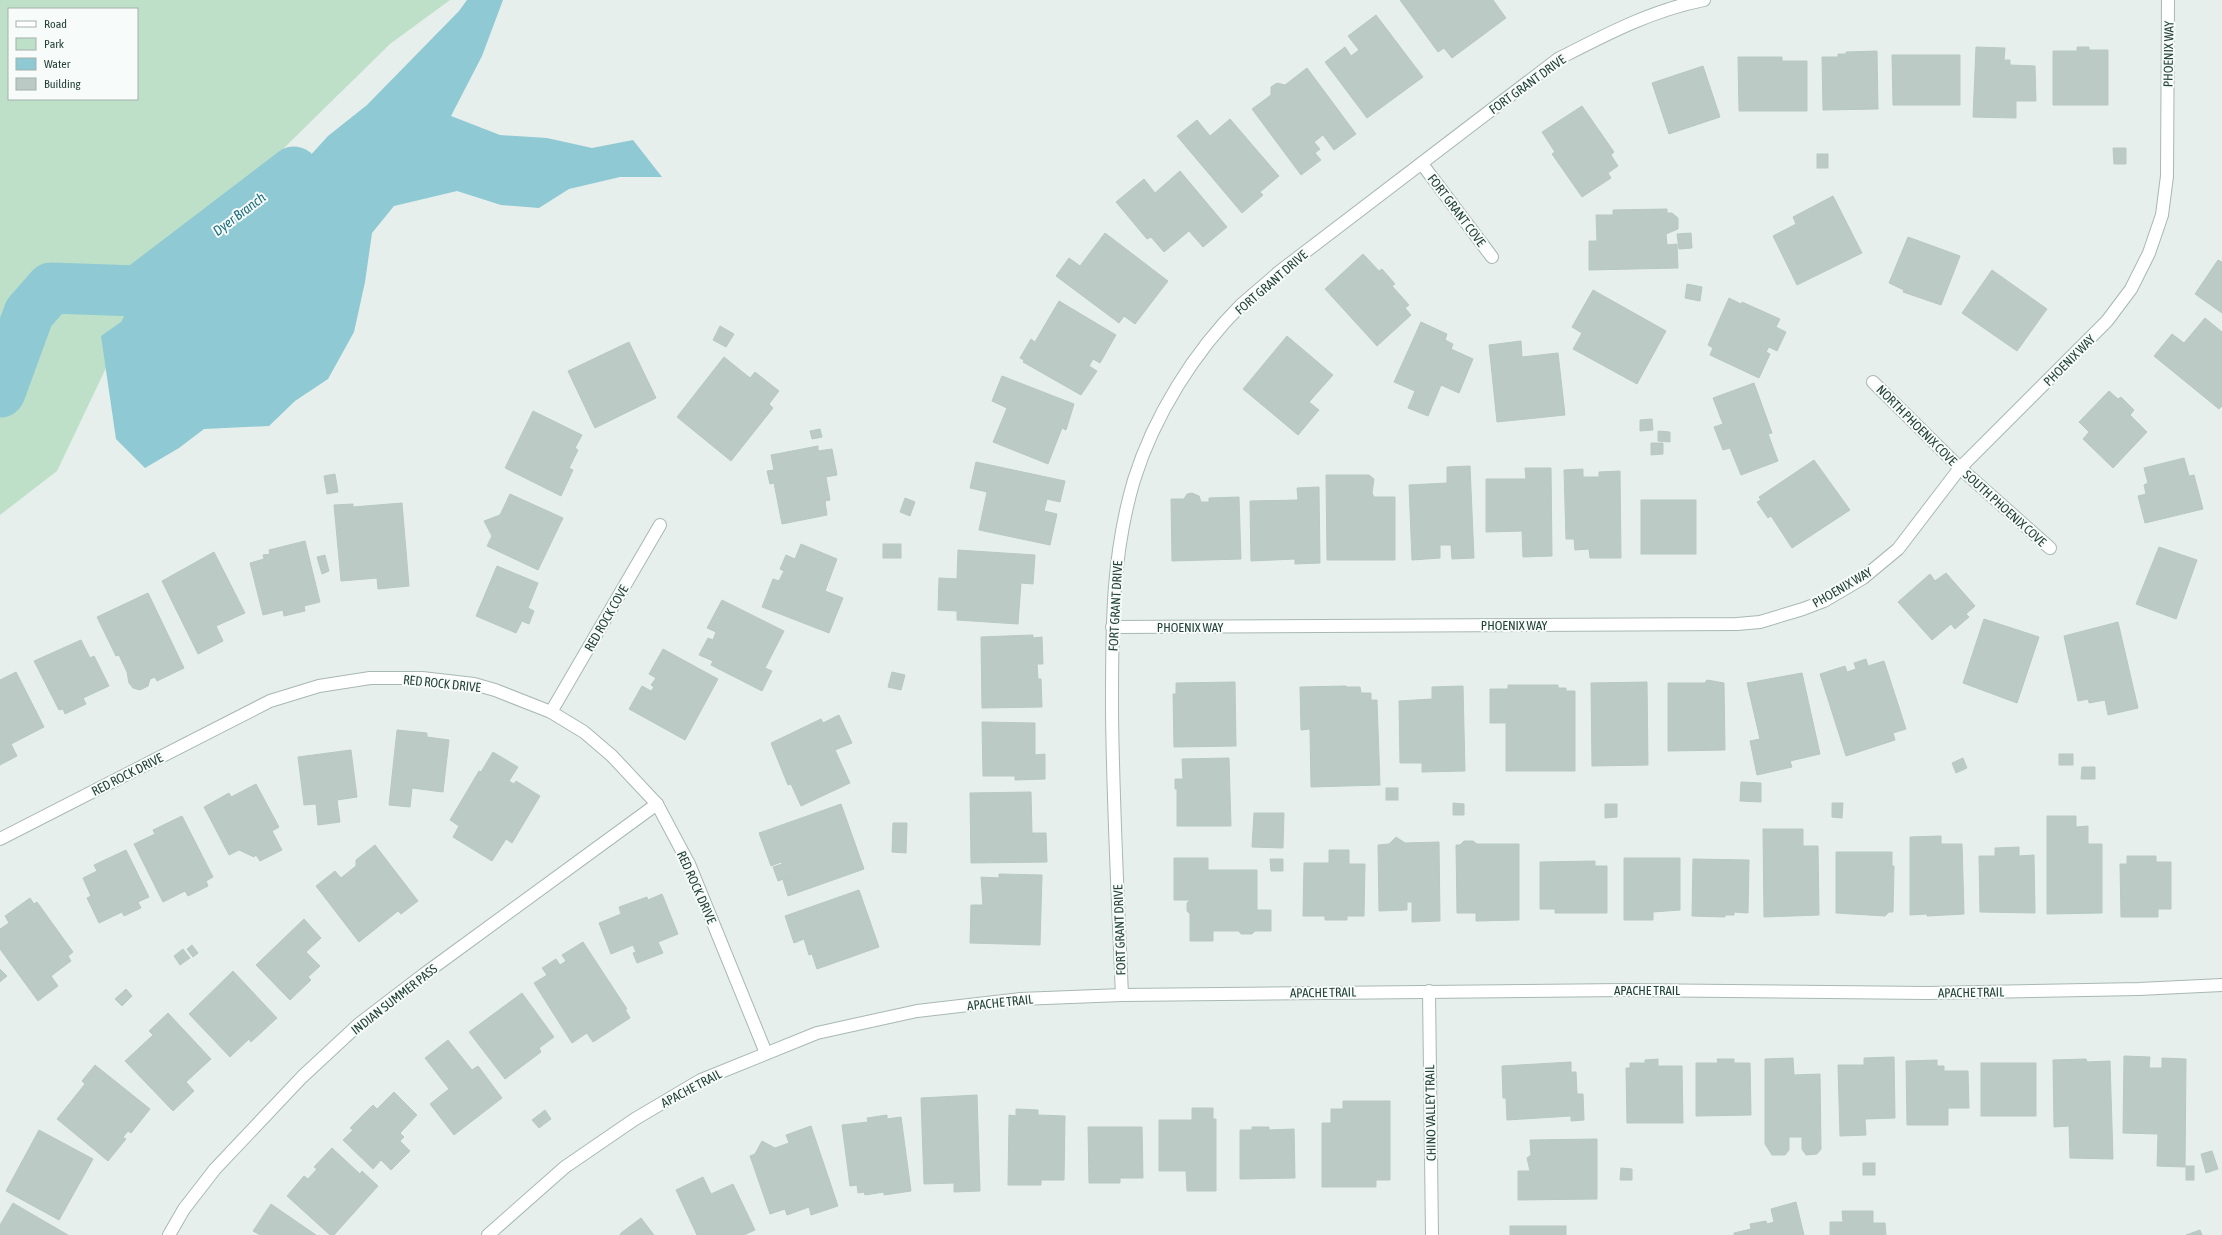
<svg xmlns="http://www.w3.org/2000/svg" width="2222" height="1235" viewBox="0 0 2222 1235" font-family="'Asap Condensed',sans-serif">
<rect width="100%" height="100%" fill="#e6efeb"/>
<path fill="#bfe0c8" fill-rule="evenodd" d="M0,0H450L390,44L289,143L208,228L107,366L57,471L0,515ZM9,9H137V99H9Z"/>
<polygon fill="#8ec9d4" points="467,0 503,0 482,56 451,116 500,135 547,138 592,148 633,140 662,177 620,177 569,189 539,208 501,205 457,191 394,206 372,233 365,282 354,332 328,379 295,401 269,426 204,429 179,448 145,468 116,439 101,336 121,322 138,291 192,238 238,215 266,178 298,169 328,136 367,105 459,11"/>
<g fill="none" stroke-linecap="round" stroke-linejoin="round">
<polyline stroke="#8ec9d4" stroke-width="51" points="0,392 29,313 51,288 138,291 294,172"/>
</g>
<g fill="#bbcac4" stroke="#b8c9c2">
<polygon points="1400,0 1493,0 1506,18 1452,58 1444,48 1438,52"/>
<polygon points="1376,15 1423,77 1367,118 1325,62 1345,47 1351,56 1359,50 1348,36"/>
<polygon points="1976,47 2005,48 2004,60 2010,60 2010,65 2035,66 2036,101 2016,101 2016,118 1973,117"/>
<polygon points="2077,47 2089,47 2089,50 2108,50 2108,105 2053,105 2053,51 2077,51"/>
<polygon points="1877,51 1878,109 1823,110 1822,57 1838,57 1838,54 1846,54 1846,52"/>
<polygon points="1892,55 1960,55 1960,105 1893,105"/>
<polygon points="1738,57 1782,57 1782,61 1807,61 1807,111 1739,111"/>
<polygon points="1703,66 1720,117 1669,134 1652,83"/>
<polygon points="1307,68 1356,134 1334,150 1323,135 1314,142 1320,149 1315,153 1321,160 1301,175 1252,109 1271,95 1271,87 1277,83 1285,85"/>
<polygon points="1582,106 1614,152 1611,155 1618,166 1608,173 1611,178 1582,197 1552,154 1555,152 1542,132"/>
<polygon points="1230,119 1279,176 1260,192 1263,195 1242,213 1177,136 1197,120 1210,136"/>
<polygon points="2113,148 2126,148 2126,164 2114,164"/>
<rect x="1817" y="154" width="11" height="14"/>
<polygon points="1180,171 1227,227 1203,247 1189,231 1164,252 1151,237 1147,239 1116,202 1144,179 1155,193"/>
<polygon points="1833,196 1862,253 1797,285 1773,236 1796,224 1793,217"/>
<polygon points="1667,209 1667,213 1672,213 1678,218 1678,229 1666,234 1667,245 1677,244 1678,268 1589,270 1589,241 1597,241 1596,215 1613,215 1613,210"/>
<polygon points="1105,233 1168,281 1135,324 1124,316 1119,323 1056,276 1069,258 1080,266"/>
<polygon points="1691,233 1692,248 1679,249 1677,234"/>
<polygon points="1908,237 1960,256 1941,305 1903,292 1904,290 1889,283"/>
<polygon points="1363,254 1379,271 1382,269 1395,284 1392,286 1409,305 1405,308 1411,315 1377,346 1325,289"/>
<polygon points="2218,260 2222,262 2222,313 2195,294"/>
<polygon points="1992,270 2047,309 2017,351 1962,313"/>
<polygon points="1687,284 1702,287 1700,301 1685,298"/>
<polygon points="1593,290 1666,331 1637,384 1573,349 1582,333 1572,327"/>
<polygon points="1729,298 1741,304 1742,302 1780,319 1776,327 1786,332 1777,351 1769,347 1766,352 1770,354 1759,378 1710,355 1713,348 1708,345"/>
<polygon points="1059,301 1116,335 1100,363 1093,359 1089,366 1097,371 1081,395 1023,362 1024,360 1020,358 1031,339 1035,342"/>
<polygon points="2205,318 2222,332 2222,406 2219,409 2154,356 2172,334 2184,343"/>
<polygon points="1421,322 1447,334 1445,340 1453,344 1451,349 1473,359 1459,393 1441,385 1428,416 1408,408 1415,391 1394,382"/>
<polygon points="720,326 734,334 726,347 713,340"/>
<polygon points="1287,336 1333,375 1309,402 1319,410 1298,435 1243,389"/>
<polygon points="1521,341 1522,357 1558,353 1565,415 1497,422 1489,345"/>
<polygon points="629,342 656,398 595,428 568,371"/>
<polygon points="724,357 750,378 755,372 779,391 769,404 773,408 731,461 677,417"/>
<polygon points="1002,376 1074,404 1066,430 1062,428 1048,464 993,442 1007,408 992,401"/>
<polygon points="1754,383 1772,433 1768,434 1778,461 1741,475 1730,448 1723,450 1714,427 1723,424 1713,398"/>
<polygon points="2109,391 2118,399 2121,397 2134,410 2130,415 2147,432 2113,468 2083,439 2089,432 2079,422"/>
<polygon points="533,411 582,435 575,448 578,450 569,468 573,470 561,496 505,468"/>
<polygon points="1652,419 1653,430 1640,431 1640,420"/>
<polygon points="820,429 822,437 812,439 810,431"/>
<polygon points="1658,431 1670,432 1670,442 1658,441"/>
<polygon points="1651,443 1663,443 1663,454 1651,455"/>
<polygon points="818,446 818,451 832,449 837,475 826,477 830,500 825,501 827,515 782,524 774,483 770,484 767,471 774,470 771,455"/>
<polygon points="2184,458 2189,476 2194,475 2203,509 2145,523 2138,496 2146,494 2144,485 2148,483 2144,468"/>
<polygon points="1814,460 1850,510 1792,548 1771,516 1768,518 1757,502 1761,500 1759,497"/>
<polygon points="976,462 1065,481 1060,502 1047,499 1044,511 1057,514 1050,545 979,530 987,492 970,488"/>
<polygon points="1470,466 1474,558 1452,559 1451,545 1440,545 1440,558 1412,560 1409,485 1447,483 1447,467"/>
<polygon points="1525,468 1551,468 1552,556 1523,557 1522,531 1486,532 1486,479 1526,479"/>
<polygon points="1583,469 1583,477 1599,477 1599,472 1620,471 1621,558 1590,558 1589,549 1575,550 1574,539 1566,539 1564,470"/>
<polygon points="335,474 338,492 327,494 324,476"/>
<polygon points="1326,475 1369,475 1374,479 1372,493 1374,497 1395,497 1395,560 1327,560"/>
<polygon points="1319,487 1320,563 1295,564 1295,559 1251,561 1250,501 1298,500 1297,488"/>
<polygon points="1192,493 1199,496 1201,502 1209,502 1209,498 1239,497 1241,559 1172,561 1171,499 1184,499 1187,494"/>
<polygon points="510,494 563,518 538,570 487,546 492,536 484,521 500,515"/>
<polygon points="905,498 915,502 910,516 900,512"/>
<rect x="1641" y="500" width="55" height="54"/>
<polygon points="402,503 409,586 378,589 377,578 341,581 334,505 353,504 353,507"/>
<polygon points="305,541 320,602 304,606 305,611 284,616 283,610 263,615 250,563 264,559 263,555 270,554 269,550"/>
<polygon points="801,544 837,559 825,591 843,598 829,633 762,607 773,579 779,581 784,571 780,569 786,555 795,559"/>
<rect x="883" y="544" width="18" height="14"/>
<polygon points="2159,547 2197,560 2176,619 2136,604"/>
<polygon points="958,550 1035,555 1033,584 1021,583 1018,624 957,620 957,611 938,610 939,578 957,579"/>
<polygon points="214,552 245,613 216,626 223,641 198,654 162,581"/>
<polygon points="325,555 329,571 322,574 317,557"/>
<polygon points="497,566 538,583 528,608 534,611 529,624 522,621 516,633 476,616"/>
<polygon points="1946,573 1975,606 1966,614 1969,617 1955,629 1951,624 1932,640 1898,602 1930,574 1935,581"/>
<polygon points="148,593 184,668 157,681 155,677 150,679 148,686 140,690 133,688 129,683 127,672 119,655 116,656 97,617"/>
<polygon points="722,600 784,631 765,668 772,671 762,691 711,665 713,661 699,655 708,638 713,640 716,632 707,628"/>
<polygon points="1984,619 2039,637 2017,703 1963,683"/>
<polygon points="2118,622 2138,708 2108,715 2105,700 2089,703 2088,699 2078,701 2064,636"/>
<polygon points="1033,635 1033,638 1042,637 1043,664 1037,664 1038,679 1041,679 1042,707 982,708 981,637"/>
<polygon points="81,640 90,658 94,656 109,686 83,698 86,704 65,714 63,709 59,710 34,661"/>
<polygon points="663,649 718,679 685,740 629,709 642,686 651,691 654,687 651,685 656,678 649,674"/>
<polygon points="1866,659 1868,666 1884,661 1906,729 1893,733 1895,740 1846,756 1820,674 1845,666 1847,672 1856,669 1854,663"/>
<polygon points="16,672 44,727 11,744 17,756 0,765 0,680"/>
<polygon points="892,672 905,675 901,690 888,687"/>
<polygon points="1802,673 1820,754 1790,761 1792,767 1757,775 1750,741 1760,739 1747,683"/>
<polygon points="1707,680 1724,683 1725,750 1668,751 1668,683 1705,683"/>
<polygon points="1235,682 1236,746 1174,747 1173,694 1176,694 1176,683"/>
<polygon points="1647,682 1648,765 1592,766 1591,683"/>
<polygon points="1508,685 1558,685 1558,688 1566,688 1566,691 1575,691 1575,771 1506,771 1506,723 1490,723 1490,689 1508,689"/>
<polygon points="1346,686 1346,687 1360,687 1361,693 1371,693 1371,700 1377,700 1380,785 1311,787 1310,729 1301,730 1300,687"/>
<polygon points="1463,686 1465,771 1422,772 1422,763 1400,763 1399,701 1432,699 1432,687"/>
<polygon points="839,715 852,743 835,750 850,783 801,806 791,784 788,785 771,743 821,719 823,723"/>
<polygon points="982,722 1035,723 1035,755 1045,754 1045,779 1015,780 1015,776 983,776"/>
<polygon points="397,730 427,733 427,737 449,740 443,792 412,788 410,807 389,805"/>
<polygon points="351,750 357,797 337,800 340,822 318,825 316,804 304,805 298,757"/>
<polygon points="493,752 518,767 509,781 514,784 516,781 540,796 512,843 506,839 492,861 453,837 459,826 450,820 479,771 481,772"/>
<rect x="2059" y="754" width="14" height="11"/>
<polygon points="1229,758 1231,826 1177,826 1177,789 1175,789 1175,779 1183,779 1182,759"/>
<polygon points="1963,758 1967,768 1956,773 1952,763"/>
<polygon points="2082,767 2095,767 2095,779 2081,779"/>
<polygon points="1741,782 1761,783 1761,802 1740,801"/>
<polygon points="256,784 279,827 272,831 282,850 260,861 256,855 254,857 239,850 229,855 204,807 229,793 231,797"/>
<rect x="1386" y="788" width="12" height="12"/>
<polygon points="1031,792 1032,833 1046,833 1047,862 971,863 970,793"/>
<polygon points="1453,803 1464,804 1464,815 1453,815"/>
<polygon points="1832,803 1843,803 1842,818 1832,817"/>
<polygon points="841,804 864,869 788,896 783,880 792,876 778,881 773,867 782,864 781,862 771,866 759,833"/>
<polygon points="1605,804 1617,804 1617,817 1605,818"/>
<polygon points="1254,813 1284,813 1283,848 1252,847"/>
<polygon points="182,816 213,877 206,881 208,886 188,896 185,891 163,902 134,844 155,834 153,830"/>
<polygon points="2047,816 2076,816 2076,827 2088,826 2088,844 2102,844 2102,913 2047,914"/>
<polygon points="893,823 907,823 906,853 892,852"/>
<polygon points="1763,829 1803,829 1803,846 1818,846 1819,915 1764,917"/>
<polygon points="1941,836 1941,844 1962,844 1964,914 1927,916 1927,914 1910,915 1910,837"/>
<polygon points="1396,837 1405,843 1439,842 1440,921 1412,922 1412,902 1407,902 1407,910 1379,911 1378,845 1389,844"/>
<polygon points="1464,841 1473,841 1477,844 1519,844 1519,920 1476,921 1476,913 1457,913 1456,845 1460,845"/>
<polygon points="375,845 418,901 401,914 398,911 359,942 316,886 335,871 341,878 356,866 356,860"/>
<polygon points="2019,847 2019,856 2034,855 2035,913 1980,912 1979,856 1995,856 1995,848"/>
<polygon points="126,850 149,897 138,902 141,908 124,916 122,912 99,923 87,898 91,896 83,878 97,871 94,865"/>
<polygon points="1329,850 1349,850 1349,864 1365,864 1364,916 1347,916 1347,920 1325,920 1325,916 1303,916 1304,863 1329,863"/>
<polygon points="1836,852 1892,852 1892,866 1894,866 1893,912 1889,912 1885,916 1836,913"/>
<polygon points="2127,856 2156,856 2156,862 2171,862 2171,909 2158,909 2158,917 2121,917 2120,864 2127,864"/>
<polygon points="1174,858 1208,858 1208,870 1257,870 1257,910 1271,910 1271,931 1255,931 1252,934 1241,934 1239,931 1213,931 1213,941 1190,941 1190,914 1187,911 1187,903 1190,900 1174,900"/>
<polygon points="1624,858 1680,858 1680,910 1653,912 1653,920 1624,920"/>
<polygon points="1270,859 1283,859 1283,871 1271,871"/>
<polygon points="1693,859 1749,860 1748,913 1734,912 1734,915 1725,915 1725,917 1692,916"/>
<polygon points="1595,861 1595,866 1607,866 1607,913 1555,913 1555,909 1540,909 1540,862"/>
<polygon points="999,874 1042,875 1040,945 970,943 971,905 983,905 981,877 999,878"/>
<polygon points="859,890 879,947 817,969 812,954 809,955 804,939 794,943 785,916"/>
<polygon points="662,894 678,934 658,942 663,953 637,963 633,953 636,952 633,945 611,954 599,923 621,914 619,907 647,897 648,900"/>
<polygon points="30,898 34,904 37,902 73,952 68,956 71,961 51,976 58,986 38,1001 0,949 0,929 9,923 5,916"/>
<polygon points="304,919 321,938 306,952 320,966 308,977 311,980 290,1000 256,965"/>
<polygon points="583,942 627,1009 625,1009 630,1018 593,1042 587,1033 572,1043 534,983 547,975 542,968 556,959 560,965 566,961 562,955"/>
<polygon points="192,945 198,953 193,957 187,949"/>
<polygon points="183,949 190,958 180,965 174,956"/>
<polygon points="0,969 7,976 0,982"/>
<polygon points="233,971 277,1018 251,1042 249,1039 230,1057 189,1014"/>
<polygon points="126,989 132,996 122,1006 115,999"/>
<polygon points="522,993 554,1037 539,1048 541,1052 505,1079 469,1032"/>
<polygon points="168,1013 211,1059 186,1082 194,1091 173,1111 125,1061 153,1035 149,1031"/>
<polygon points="448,1040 472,1070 478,1066 502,1098 454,1135 430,1104 449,1089 425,1058"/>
<polygon points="2124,1056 2150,1057 2149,1068 2162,1068 2162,1058 2186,1059 2185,1167 2157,1166 2158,1134 2123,1133"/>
<polygon points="1894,1057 1895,1118 1865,1119 1866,1135 1840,1136 1838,1065 1864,1065 1864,1058"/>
<polygon points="1793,1058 1794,1075 1820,1074 1821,1149 1817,1154 1806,1155 1802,1149 1802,1137 1789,1137 1789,1150 1785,1155 1772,1155 1765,1144 1765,1059"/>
<polygon points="1658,1059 1658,1066 1682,1066 1683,1123 1627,1123 1626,1068 1630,1068 1630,1063 1645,1063 1645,1060"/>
<polygon points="1717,1059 1734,1059 1734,1063 1750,1063 1751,1115 1696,1116 1696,1063 1718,1063"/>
<polygon points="2086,1059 2087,1062 2110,1061 2113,1159 2070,1158 2069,1126 2054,1127 2053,1060"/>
<polygon points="1937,1060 1937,1066 1944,1066 1944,1071 1968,1071 1969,1108 1948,1108 1948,1125 1907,1125 1906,1061"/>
<polygon points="1571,1062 1571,1072 1576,1072 1577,1094 1583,1094 1584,1120 1571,1121 1571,1116 1507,1120 1506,1098 1503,1098 1502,1066"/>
<rect x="1981" y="1063" width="55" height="53"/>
<polygon points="95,1065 150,1109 131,1133 128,1131 123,1137 126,1139 108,1161 57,1119 85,1084 82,1081"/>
<polygon points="394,1092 417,1115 400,1133 404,1137 400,1141 410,1151 391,1170 381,1160 373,1169 343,1140 353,1130 350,1128 373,1105 377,1109"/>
<polygon points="977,1095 980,1191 954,1192 954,1183 924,1184 921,1098"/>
<polygon points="1343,1101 1390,1101 1390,1180 1376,1180 1376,1187 1322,1187 1322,1123 1331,1123 1331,1109 1343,1109"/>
<polygon points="1192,1108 1213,1108 1213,1119 1216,1119 1216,1191 1187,1191 1186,1171 1159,1171 1159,1120 1192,1120"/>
<polygon points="1016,1109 1038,1110 1038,1115 1065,1116 1064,1180 1041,1180 1041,1185 1008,1185 1009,1115 1016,1116"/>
<polygon points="545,1110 551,1119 539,1128 532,1120"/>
<polygon points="887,1115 887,1119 901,1117 911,1191 884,1195 884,1192 865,1195 864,1192 858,1193 857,1185 850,1186 842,1125 868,1122 867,1118"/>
<polygon points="811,1126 838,1206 811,1215 809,1207 787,1215 785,1209 770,1214 750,1156 755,1154 762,1141 775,1148 789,1143 786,1135"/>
<polygon points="1088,1127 1142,1127 1143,1178 1120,1178 1120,1183 1089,1183"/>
<polygon points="1252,1127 1269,1127 1269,1130 1294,1129 1295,1178 1240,1179 1240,1130 1252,1130"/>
<polygon points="39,1130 93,1159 59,1220 6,1191"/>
<polygon points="1597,1139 1597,1199 1518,1200 1518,1171 1530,1171 1527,1158 1531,1155 1530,1140"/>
<polygon points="332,1148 360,1174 362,1171 378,1186 334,1235 330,1235 287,1196 304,1176 308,1179 317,1169 314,1167"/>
<polygon points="2212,1151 2218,1169 2206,1173 2201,1154"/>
<rect x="1863" y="1163" width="12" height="12"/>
<rect x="2186" y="1166" width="8" height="14"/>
<polygon points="1621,1168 1632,1169 1632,1180 1620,1180"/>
<polygon points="703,1177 711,1194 733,1184 755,1230 744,1235 697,1235 676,1190"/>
<polygon points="1796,1202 1804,1235 1734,1235 1734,1233 1751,1229 1750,1224 1766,1221 1767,1224 1774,1222 1771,1209"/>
<polygon points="13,1203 68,1235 0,1235 0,1225"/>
<polygon points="271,1204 316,1235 260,1235 253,1231"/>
<polygon points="1842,1211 1873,1211 1873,1223 1885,1223 1886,1235 1830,1235 1830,1222 1843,1222"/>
<polygon points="641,1218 654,1235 620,1235 621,1233"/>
<rect x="1510" y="1226" width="56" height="9"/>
<polygon points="2200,1230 2202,1235 2186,1235"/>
</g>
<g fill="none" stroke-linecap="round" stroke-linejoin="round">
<g stroke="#a8b8b2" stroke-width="14">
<g id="minor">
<polyline points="1422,164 1492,257"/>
<polyline points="1873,382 1960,468 2050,548"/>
<polyline points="1112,627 1737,624 1760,622 1803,609 1824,601 1863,578 1898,549 1960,468 2107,321 2131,289 2149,253 2162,215 2167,176 2168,0"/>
<polyline points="551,712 660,525"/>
<polyline points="0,839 270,701 319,686 370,678 422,678 474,684 495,690 551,712 584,732 612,756 657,804 689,864 766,1053"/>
<polyline points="1429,991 1432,1235"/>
<path d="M1122,995C1118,901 1113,806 1112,711C1112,631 1111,558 1134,480C1154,416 1194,352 1241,305C1253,294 1267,283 1279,272L1558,59C1605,35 1652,10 1704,0"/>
<polyline points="169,1235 184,1209 215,1169 302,1077 359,1024 423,975 657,804"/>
<polyline points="488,1235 565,1167 635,1119 701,1080 817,1033 917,1011 1020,999 1122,995 1625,990 1927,993 2139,989 2222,985"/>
</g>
</g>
<use href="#minor" stroke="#fff" stroke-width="12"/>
</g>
<g text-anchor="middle" stroke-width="4" stroke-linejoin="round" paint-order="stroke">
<g font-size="13" fill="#24423a" stroke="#f7fbf9">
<text transform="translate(2168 54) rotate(-89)" y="5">PHOENIX WAY</text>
<text transform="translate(1527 84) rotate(-36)" y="5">FORT GRANT DRIVE</text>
<text transform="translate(1457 210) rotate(53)" y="5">FORT GRANT COVE</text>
<text transform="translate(1271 282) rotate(-41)" y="5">FORT GRANT DRIVE</text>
<text transform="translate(2069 360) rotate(-45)" y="5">PHOENIX WAY</text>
<text transform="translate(1917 425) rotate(45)" y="5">NORTH PHOENIX COVE</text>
<text transform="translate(2005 508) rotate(42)" y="5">SOUTH PHOENIX COVE</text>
<text transform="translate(1842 587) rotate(-30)" y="5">PHOENIX WAY</text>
<text transform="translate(1115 606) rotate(-87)" y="5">FORT GRANT DRIVE</text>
<text transform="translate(606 618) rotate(-60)" y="5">RED ROCK COVE</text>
<text x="1514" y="630">PHOENIX WAY</text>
<text x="1190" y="632">PHOENIX WAY</text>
<text transform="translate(442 683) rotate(6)" y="5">RED ROCK DRIVE</text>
<text transform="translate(127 774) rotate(-27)" y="5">RED ROCK DRIVE</text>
<text transform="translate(697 887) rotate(66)" y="5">RED ROCK DRIVE</text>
<text transform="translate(1119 930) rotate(-92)" y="5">FORT GRANT DRIVE</text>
<text x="1647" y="995">APACHE TRAIL</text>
<text transform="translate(1323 992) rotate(-1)" y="5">APACHE TRAIL</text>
<text transform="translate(1971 992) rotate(-1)" y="5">APACHE TRAIL</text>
<text transform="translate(394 999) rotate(-38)" y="5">INDIAN SUMMER PASS</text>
<text transform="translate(1000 1002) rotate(-6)" y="5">APACHE TRAIL</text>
<text transform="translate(691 1088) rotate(-28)" y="5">APACHE TRAIL</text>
<text transform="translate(1430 1113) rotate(-91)" y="5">CHINO VALLEY TRAIL</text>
</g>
<g font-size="14" font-style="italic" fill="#1c6f80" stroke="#f7fbf9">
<text transform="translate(239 214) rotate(-37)" y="5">Dyer Branch</text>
</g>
</g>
<rect x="8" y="8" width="130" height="92" fill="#f7fbf9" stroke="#a3b1ad"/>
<rect x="16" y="21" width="20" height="6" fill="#ffffff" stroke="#a3b1ad"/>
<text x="44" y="28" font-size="12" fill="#24423a">Road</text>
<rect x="16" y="38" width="20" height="12" fill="#bfe0c8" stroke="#a3b1ad"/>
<text x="44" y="48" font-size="12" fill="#24423a">Park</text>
<rect x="16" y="58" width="20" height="12" fill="#8ec9d4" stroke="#a3b1ad"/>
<text x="44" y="68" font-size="12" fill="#24423a">Water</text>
<rect x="16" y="78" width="20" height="12" fill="#bbcac4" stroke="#a3b1ad"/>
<text x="44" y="88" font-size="12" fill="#24423a">Building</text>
</svg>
